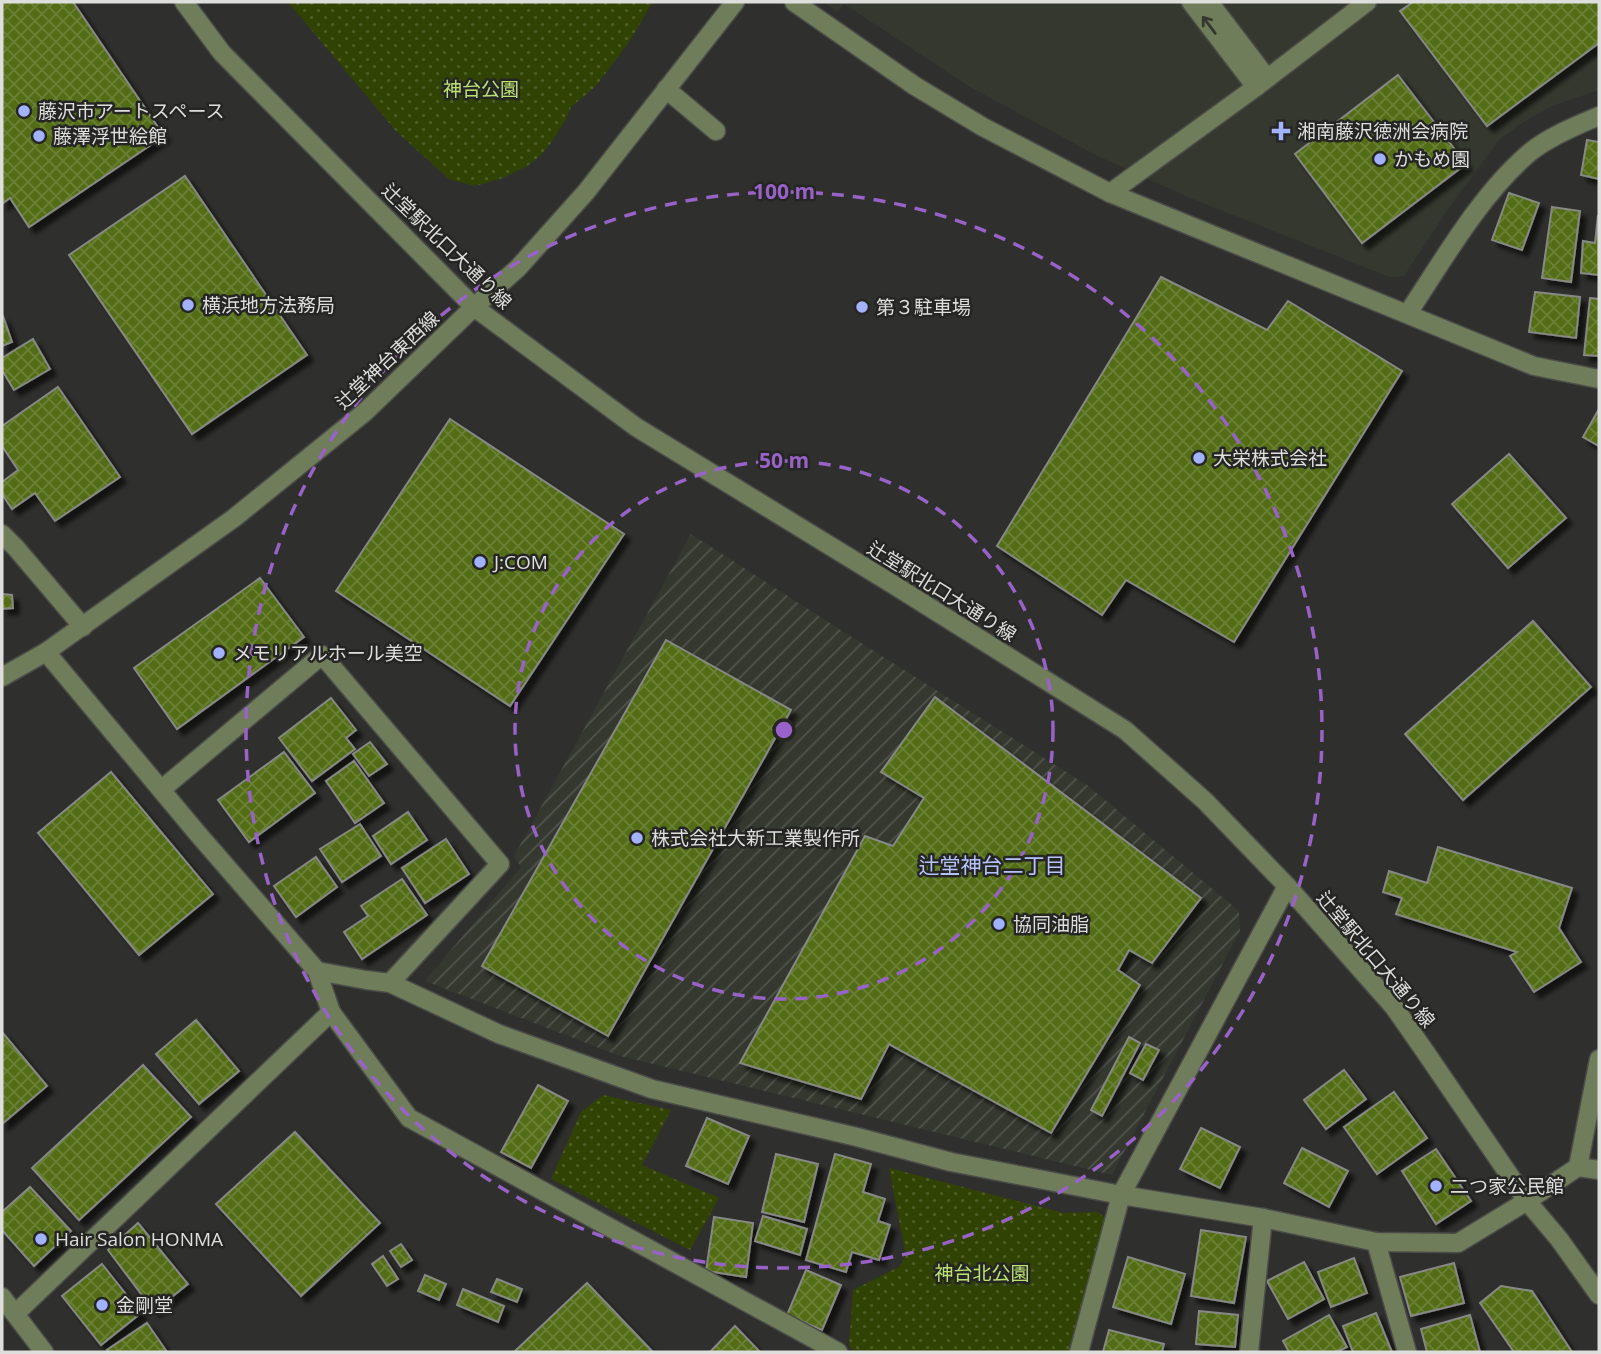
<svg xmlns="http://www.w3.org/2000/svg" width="1601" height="1354" viewBox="0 0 1601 1354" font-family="'Open Sans','Noto Sans JP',sans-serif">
<defs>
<pattern id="industrial-furrows" width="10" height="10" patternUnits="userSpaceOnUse" patternTransform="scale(1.75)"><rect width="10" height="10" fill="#34382f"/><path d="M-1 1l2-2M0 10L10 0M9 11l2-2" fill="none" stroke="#51544d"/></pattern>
<pattern id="park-dots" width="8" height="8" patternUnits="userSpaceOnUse" patternTransform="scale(1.75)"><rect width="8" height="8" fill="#314302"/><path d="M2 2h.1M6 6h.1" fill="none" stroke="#4e5e26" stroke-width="1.8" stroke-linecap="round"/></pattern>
<pattern id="building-cross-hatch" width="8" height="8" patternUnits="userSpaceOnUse" patternTransform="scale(1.75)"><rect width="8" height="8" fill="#536d14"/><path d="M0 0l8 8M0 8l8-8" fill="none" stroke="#6b8136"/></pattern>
<filter id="shadow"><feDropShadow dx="6" dy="6" stdDeviation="2" flood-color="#0009"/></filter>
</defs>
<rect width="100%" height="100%" fill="#2f302d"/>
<polygon fill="#34382f" points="823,2 1599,2 1599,90 1552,106 1525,121 1499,140 1451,205 1404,276 1389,277 1183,195 1092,153 968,86 844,4 837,12"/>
<polygon fill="url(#industrial-furrows)" points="691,534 847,634 1087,785 1239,911 1240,931 1112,1175 620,1056 425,981 521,867 514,856"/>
<g fill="url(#park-dots)">
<polygon points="288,2 655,2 651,5 629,42 596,86 571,107 565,121 550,144 540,156 527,166 503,178 475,186 449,179 396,131"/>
<polygon points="603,1095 671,1110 642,1165 719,1198 690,1250 551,1179 581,1112"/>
<polygon points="889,1168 1064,1213 1098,1212 1106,1219 1068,1352 859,1352 849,1347 853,1290 899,1267 906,1256"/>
</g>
<g fill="url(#building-cross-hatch)" stroke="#878985" stroke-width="2" filter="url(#shadow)">
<polygon points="2,2 73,2 164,136 29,227 10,198 2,204"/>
<polygon points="1413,2 1599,2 1599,43 1487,126 1400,11"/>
<polygon points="1398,75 1466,164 1362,243 1295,154"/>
<polygon points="1587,140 1599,142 1599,179 1581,175"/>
<polygon points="185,176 307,355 192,434 69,255"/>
<polygon points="1509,193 1539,203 1522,250 1492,240"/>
<polygon points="1552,207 1580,211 1571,282 1542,278"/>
<polygon points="1598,215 1599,275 1581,273 1583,241 1595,243"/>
<polygon points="1161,277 1267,330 1288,301 1402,371 1234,642 1126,580 1102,615 997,546"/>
<polygon points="1535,292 1580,297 1576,338 1529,332"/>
<polygon points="1590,298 1599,299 1599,356 1584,355"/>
<polygon points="3,316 12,342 2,346 2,317"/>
<polygon points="33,339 50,369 14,390 2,370 2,358"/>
<polygon points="58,387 120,477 55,521 35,493 12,509 2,494 2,482 18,470 2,446 2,426"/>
<polygon points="1599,409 1599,446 1583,437"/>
<polygon points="450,419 624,534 510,706 336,591"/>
<polygon points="1509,454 1566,518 1508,568 1452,504"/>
<polygon points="260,578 304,637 177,729 134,668"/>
<polygon points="2,594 12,595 13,608 2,609"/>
<polygon points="1533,621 1591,687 1463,800 1405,734"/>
<polygon points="666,640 791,710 608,1036 482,966"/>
<polygon points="935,697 1201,898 1152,963 1129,950 1118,970 1140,985 1051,1133 889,1044 861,1099 740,1063 865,836 893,846 924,798 881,772"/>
<polygon points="331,698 356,730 346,738 355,749 312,781 279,738"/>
<polygon points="370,742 387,764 369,776 353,754"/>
<polygon points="284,752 315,793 249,842 218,800"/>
<polygon points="354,761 384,803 355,823 326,781"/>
<polygon points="111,772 213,894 139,955 38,833"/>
<polygon points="408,812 427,840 391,864 373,836"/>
<polygon points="360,824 381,856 342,882 320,849"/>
<polygon points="446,839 469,874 425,903 402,868"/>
<polygon points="1438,847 1572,888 1559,928 1581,962 1534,992 1510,956 1517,952 1396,914 1402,898 1383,892 1389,871 1427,883"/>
<polygon points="316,857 337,887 296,917 274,886"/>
<polygon points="402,879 427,915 362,959 344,932 368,916 361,906"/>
<polygon points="196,1020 239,1071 199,1104 156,1054"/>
<polygon points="2,1032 47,1086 2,1124"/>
<polygon points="1129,1037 1140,1043 1102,1116 1091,1110"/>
<polygon points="1146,1044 1159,1050 1143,1080 1130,1073"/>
<polygon points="143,1065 191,1117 79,1220 32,1168"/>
<polygon points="1344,1070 1366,1099 1326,1129 1304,1100"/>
<polygon points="538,1085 568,1101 531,1168 501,1152"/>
<polygon points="1394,1092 1427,1138 1377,1174 1344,1127"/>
<polygon points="707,1118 749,1136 728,1184 686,1166"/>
<polygon points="1201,1128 1240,1147 1220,1188 1180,1169"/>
<polygon points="295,1132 380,1223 301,1296 216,1204"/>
<polygon points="1302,1148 1348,1171 1329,1207 1284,1183"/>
<polygon points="1436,1149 1471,1201 1436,1224 1402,1171"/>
<polygon points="776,1154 818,1164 804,1222 762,1212"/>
<polygon points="835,1154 871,1164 863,1192 885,1199 878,1221 890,1225 879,1260 852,1252 846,1272 806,1260"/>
<polygon points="30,1187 71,1231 34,1266 2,1230 2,1212"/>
<polygon points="763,1216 807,1229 800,1255 755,1241"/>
<polygon points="714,1217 753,1223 746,1277 706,1271"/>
<polygon points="138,1223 188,1284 154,1311 108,1250"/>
<polygon points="1201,1230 1246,1237 1234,1303 1191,1296"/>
<polygon points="401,1244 412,1260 401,1267 390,1251"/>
<polygon points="383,1256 398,1279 387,1286 372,1264"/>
<polygon points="1128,1257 1185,1274 1171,1324 1113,1307"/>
<polygon points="1354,1258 1367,1293 1331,1307 1318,1272"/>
<polygon points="1304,1262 1324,1299 1288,1319 1267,1281"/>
<polygon points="1454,1263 1464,1303 1411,1316 1400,1277"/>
<polygon points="102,1264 141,1313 101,1345 62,1296"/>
<polygon points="806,1270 841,1285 822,1330 787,1315"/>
<polygon points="425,1275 446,1284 439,1300 418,1291"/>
<polygon points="497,1279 522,1289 517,1302 491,1292"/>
<polygon points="587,1283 653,1352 514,1352"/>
<polygon points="1501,1286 1532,1291 1572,1352 1514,1352 1480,1303"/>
<polygon points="463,1289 504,1306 498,1322 457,1305"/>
<polygon points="1199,1311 1238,1315 1235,1347 1196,1344"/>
<polygon points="1376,1313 1392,1352 1353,1352 1343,1326"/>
<polygon points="1329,1315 1347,1347 1336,1352 1289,1352 1283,1341"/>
<polygon points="1470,1315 1480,1352 1427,1352 1421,1329"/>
<polygon points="147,1323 167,1352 109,1352 107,1350"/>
<polygon points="735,1326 760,1352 710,1352"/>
<polygon points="1109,1330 1164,1344 1162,1352 1103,1352"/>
</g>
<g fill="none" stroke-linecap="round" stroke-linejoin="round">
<g stroke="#4b4c49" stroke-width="21">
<g id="minor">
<polyline points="184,2 222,53 474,307 636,427 894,585 1125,730 1205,801 1287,886 1394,1007 1424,1050 1527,1201 1559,1239 1599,1295"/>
<polyline points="794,2 915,86 983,127 1110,193 1534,366 1599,379"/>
<polyline points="1191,2 1256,87"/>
<polyline points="1209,2 1267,78"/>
<polyline points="666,89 716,131"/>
<polyline points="1110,193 1256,87 1367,2"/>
<path d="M1408,313C1442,262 1481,194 1528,154C1546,138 1577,125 1599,116"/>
<polyline points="2,534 16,548 83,627"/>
<polyline points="46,652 198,834 317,971 366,980 390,983 499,1034 652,1089 857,1137 951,1162 1121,1195 1263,1218 1376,1242 1458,1243 1527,1201 1578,1167 1599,1170"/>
<polyline points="2,677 46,652 234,518 365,412 474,307 518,268 586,192 735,2"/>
<polyline points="162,789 322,655 500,864 390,983"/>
<polyline points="317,971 331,1012 409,1118 838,1352"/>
<polyline points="1578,1167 1599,1059"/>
<polyline points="1376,1242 1407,1352"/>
<polyline points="2,1297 44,1352"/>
<polyline points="15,1314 331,1012"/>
<polyline points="1079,1352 1121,1195 1287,886"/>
<polyline points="1249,1352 1263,1218"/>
</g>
</g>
<use href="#minor" stroke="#707d5b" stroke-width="18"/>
</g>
<defs><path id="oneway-shaft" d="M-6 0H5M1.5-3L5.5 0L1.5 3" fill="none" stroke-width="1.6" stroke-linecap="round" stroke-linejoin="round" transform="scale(1.75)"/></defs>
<use stroke="#34372e" href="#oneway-shaft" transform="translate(1209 25) rotate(-127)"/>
<g fill="none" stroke="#9962c8" stroke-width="3.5" stroke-dasharray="12 9">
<circle cx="784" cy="730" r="269"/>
<circle cx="784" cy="730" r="538"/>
</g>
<g fill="#a3b2fd" stroke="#252623" stroke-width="2.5">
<circle cx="24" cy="111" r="7"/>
<path d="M1277.5 120.5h7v7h7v7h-7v7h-7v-7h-7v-7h7z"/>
<circle cx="39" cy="136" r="7"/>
<circle cx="1380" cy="159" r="7"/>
<circle cx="188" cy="305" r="7"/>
<circle cx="862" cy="307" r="7"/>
<circle cx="1199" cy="458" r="7"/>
<circle cx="480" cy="562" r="7"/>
<circle cx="219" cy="653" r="7"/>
<circle cx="637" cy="838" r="7"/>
<circle cx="999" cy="924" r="7"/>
<circle cx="1436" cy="1186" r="7"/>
<circle cx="41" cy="1239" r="7"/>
<circle cx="102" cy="1305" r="7"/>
</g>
<g text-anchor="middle" stroke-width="5" stroke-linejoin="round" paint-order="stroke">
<g font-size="19" fill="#bbe172" stroke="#252623">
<text x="481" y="96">神台公園</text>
<text x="982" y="1280">神台北公園</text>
</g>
<g font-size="19" fill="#dedfdd" stroke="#252623" text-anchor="start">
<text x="38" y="118">藤沢市アートスペース</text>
<text x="1297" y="138">湘南藤沢徳洲会病院</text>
<text x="53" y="143">藤澤浮世絵館</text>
<text x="1394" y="166">かもめ園</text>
<text x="202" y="312">横浜地方法務局</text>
<text x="876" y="314">第３駐車場</text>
<text x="1213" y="465">大栄株式会社</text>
<text x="494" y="569">J:COM</text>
<text x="233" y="660">メモリアルホール美空</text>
<text x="651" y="845">株式会社大新工業製作所</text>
<text x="1013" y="931">協同油脂</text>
<text x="1450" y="1193">二つ家公民館</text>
<text x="55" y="1246">Hair Salon HONMA</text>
<text x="116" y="1312">金剛堂</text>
</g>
<g font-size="19" fill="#dedfdd" stroke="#252623">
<text transform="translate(447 246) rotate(44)" y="7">辻堂駅北口大通り線</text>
<text transform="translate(387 360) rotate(-43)" y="7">辻堂神台東西線</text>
<text transform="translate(942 591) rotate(32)" y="7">辻堂駅北口大通り線</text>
<text transform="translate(1376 959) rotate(50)" y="7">辻堂駅北口大通り線</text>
</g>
<g font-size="21" fill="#b6c2fa" stroke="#252623">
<text x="992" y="873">辻堂神台二丁目</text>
</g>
</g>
<circle cx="784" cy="730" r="10" fill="#9962c8" stroke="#252623" stroke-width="3.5"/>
<g font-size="21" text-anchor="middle" font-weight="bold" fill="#9962c8" stroke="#252623" stroke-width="5" stroke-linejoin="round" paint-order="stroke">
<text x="784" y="199">100 m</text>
<text x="784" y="468">50 m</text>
</g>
<rect width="1601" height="1354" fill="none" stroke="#dedfdd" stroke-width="7"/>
</svg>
